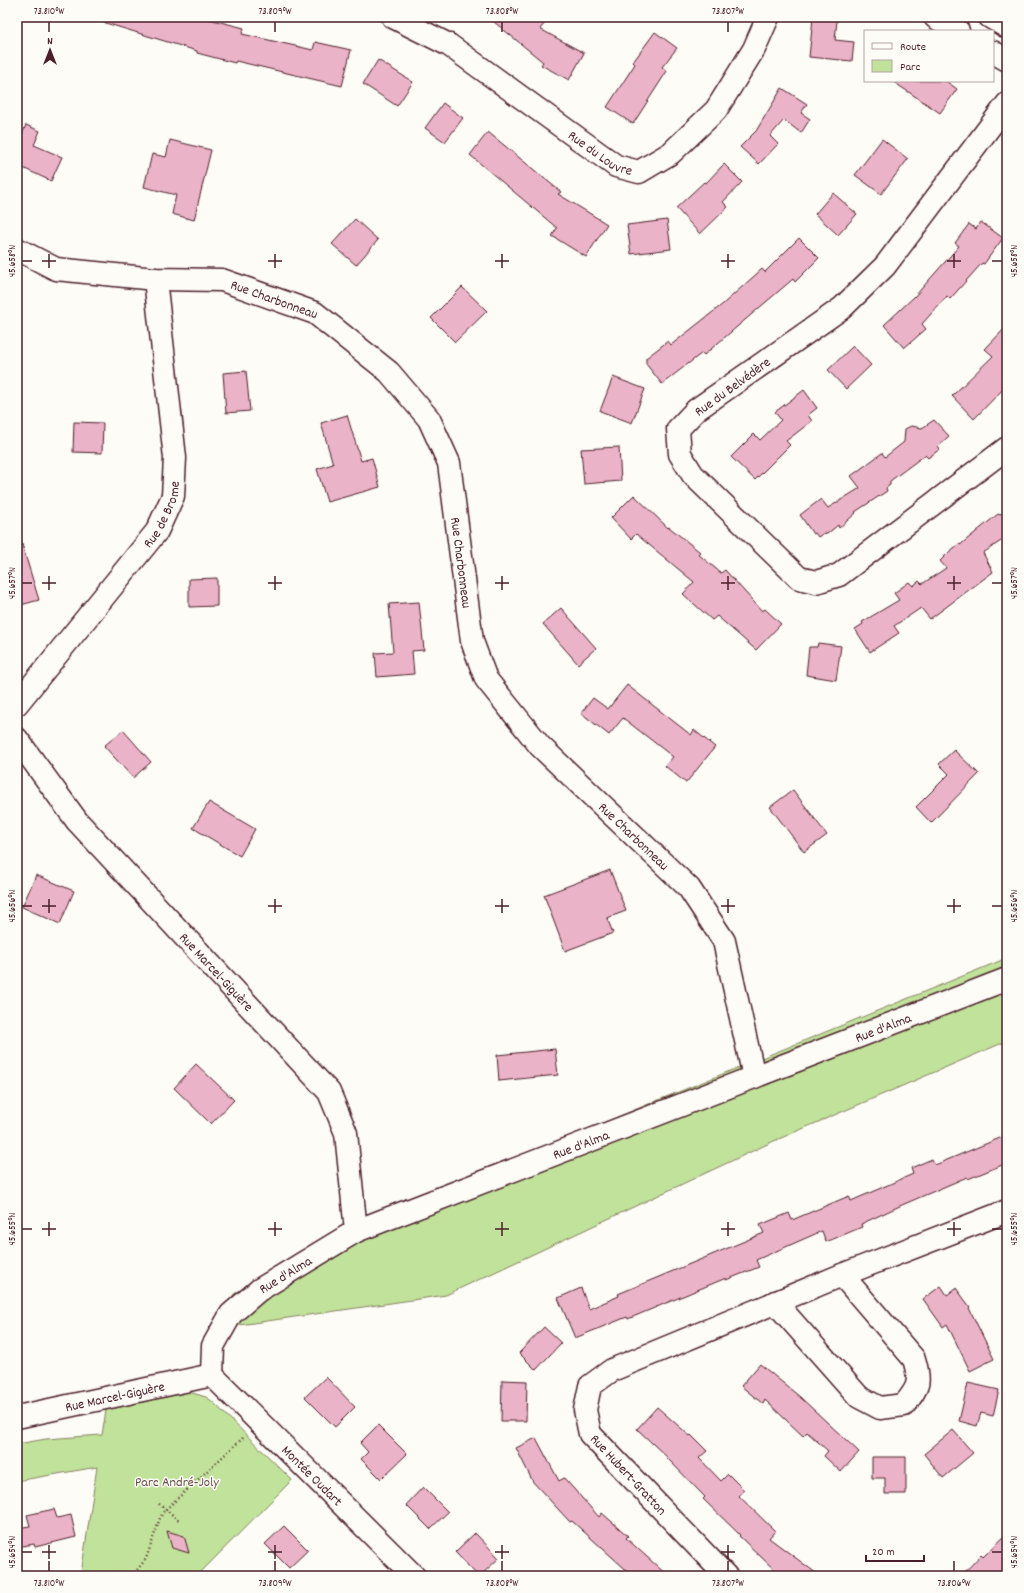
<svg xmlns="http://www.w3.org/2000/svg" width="1024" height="1593" viewBox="0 0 1024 1593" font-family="Dekko,sans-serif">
<rect width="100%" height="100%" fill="#fdfcf7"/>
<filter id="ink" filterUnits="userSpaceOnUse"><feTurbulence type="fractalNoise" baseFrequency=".025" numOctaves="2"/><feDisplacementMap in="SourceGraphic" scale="8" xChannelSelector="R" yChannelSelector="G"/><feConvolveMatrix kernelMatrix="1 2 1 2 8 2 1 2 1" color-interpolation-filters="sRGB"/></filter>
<g filter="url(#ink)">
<g fill="#c1e29a" stroke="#868062">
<polygon points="1007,958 1007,1041 774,1141 446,1295 212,1329 234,1294 352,1225"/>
<polygon points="189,1392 206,1397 213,1402 292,1480 197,1576 90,1576 81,1574 97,1467 17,1481 17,1444 46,1439 102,1435 106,1410"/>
</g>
<g fill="#ebb3c7" stroke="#4a1f2b">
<polygon points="99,17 201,17 244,28 242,34 313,50 315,42 351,50 342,86 236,61 235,63 197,53 197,51 99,21"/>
<polygon points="488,17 550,17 540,29 584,53 569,80 541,65 543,62"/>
<polygon points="813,18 837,20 835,40 854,42 852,61 809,57"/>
<polygon points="655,32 677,48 662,67 667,71 633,124 607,107 635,64 633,62"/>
<polygon points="378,60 413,82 397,106 363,84"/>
<polygon points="892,81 946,81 957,89 940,113"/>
<polygon points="782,88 807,104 801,113 810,119 801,133 784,120 770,136 778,144 759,164 740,147 756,131"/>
<polygon points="443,103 463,118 445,142 425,128"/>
<polygon points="26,125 40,131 34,145 62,157 51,181 23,168 17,182 17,138 20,139"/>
<polygon points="488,132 561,192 558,194 607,224 586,257 552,236 557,228 470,155"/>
<polygon points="882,139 908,159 881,194 855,175"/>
<polygon points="170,140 211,150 194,220 172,214 176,195 144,187 152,154 166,157"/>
<polygon points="724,164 742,182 723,202 728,207 700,234 676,208 704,182 706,183"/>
<polygon points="833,193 857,214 838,235 815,214"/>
<polygon points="355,219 378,240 356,265 332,244"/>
<polygon points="667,220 671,249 631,254 627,225"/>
<polygon points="981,222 1003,238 984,264 982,263 950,299 947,296 922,324 926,329 904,348 884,325 915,296 959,246 955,243 969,224 976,229"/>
<polygon points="799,238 819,258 795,282 793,279 704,355 702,353 662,384 646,364 646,358 668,341 671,345 723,304 762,269 765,272"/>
<polygon points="462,287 487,311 455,342 431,318"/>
<polygon points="1007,326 1007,385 974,419 952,396 993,356 985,349"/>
<polygon points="853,346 871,365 846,389 828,370"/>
<polygon points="246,371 250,411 226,413 223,373"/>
<polygon points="613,377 645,389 632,423 600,411"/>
<polygon points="804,390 817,408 808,415 812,421 786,441 790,445 755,480 731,457 754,434 760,440 781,420 775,412"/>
<polygon points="347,415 361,461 372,458 380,487 327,502 317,469 333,464 321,423"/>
<polygon points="934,420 949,436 938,446 940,449 928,458 925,455 890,481 890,485 886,488 887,491 855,512 856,513 839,528 838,525 827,534 824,533 818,537 815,533 813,534 800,515 821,499 828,508 860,488 851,476 882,453 885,457 904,442 905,429 911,426 922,428"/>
<polygon points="74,422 103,423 102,453 73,452"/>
<polygon points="619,447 621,481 584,484 581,449"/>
<polygon points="634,495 668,528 669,527 700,552 698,554 721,573 725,570 762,611 765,609 781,624 756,650 717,616 712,620 683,594 694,582 636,534 631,539 611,518"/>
<polygon points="1007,510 1007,537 983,553 993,572 930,619 921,608 894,626 899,633 870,652 855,629 863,624 862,622 899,600 894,593 909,582 913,586 919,581 922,584 946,568 940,561 949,552 959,544 960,545 998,514 1000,515"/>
<polygon points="17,541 21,541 39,600 17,606"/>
<polygon points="217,578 217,606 189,607 189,579"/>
<polygon points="419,602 424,650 412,651 414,674 377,677 375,653 393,652 389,604"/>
<polygon points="561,608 596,648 578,664 543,624"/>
<polygon points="818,643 841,646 836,680 806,675 809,647 817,647"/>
<polygon points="627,685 691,735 694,730 715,747 686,783 665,766 673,757 623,718 609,735 581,713 593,698 608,709"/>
<polygon points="123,730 151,762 133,778 104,746"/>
<polygon points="954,750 979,774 931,823 916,807 949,774 939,764"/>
<polygon points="793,790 827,835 804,852 770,807"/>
<polygon points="209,802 255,829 240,856 193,828"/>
<polygon points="610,870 626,911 607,918 613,933 565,951 544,895"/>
<polygon points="36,875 74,891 60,924 22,907"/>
<polygon points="555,1049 558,1075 499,1081 497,1055"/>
<polygon points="196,1064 234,1100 211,1124 174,1088"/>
<polygon points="1007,1135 1007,1163 968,1179 967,1177 902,1205 861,1224 862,1227 826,1242 822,1231 756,1260 759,1267 726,1280 726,1278 628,1319 627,1317 575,1338 558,1298 581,1288 589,1309 619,1296 618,1294 764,1233 760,1225 789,1213 792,1220 849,1196 851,1201 913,1174 911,1168 932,1159 935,1165"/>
<polygon points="941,1286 947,1295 956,1288 970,1307 969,1308 994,1359 970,1371 947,1324 943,1327 923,1299"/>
<polygon points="544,1327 561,1343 536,1370 519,1353"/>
<polygon points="760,1364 800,1397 859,1452 841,1472 824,1456 828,1451 807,1432 803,1436 765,1400 763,1404 741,1386"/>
<polygon points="326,1377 355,1407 335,1427 305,1397"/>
<polygon points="502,1380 527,1381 526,1421 501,1421"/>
<polygon points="968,1383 999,1390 993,1416 981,1413 977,1426 959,1421"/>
<polygon points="657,1407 690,1436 691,1435 707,1451 699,1458 721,1481 728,1474 744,1490 739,1496 775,1531 769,1538 820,1576 781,1576 739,1536 740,1535 703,1499 705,1497 667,1458 668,1458 637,1429"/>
<polygon points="378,1425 407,1454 381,1479 361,1459 368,1452 360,1443"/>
<polygon points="953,1430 973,1453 943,1478 924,1454"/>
<polygon points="536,1438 559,1481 564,1478 599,1517 602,1513 628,1536 626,1538 668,1576 633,1576 572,1521 570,1522 533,1482 516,1448"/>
<polygon points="872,1457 906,1457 906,1494 885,1494 885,1478 872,1478"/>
<polygon points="423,1487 448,1512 430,1529 406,1505"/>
<polygon points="54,1509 57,1518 71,1515 76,1537 35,1547 34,1544 17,1547 17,1528 30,1526 27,1515"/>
<polygon points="284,1526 308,1550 289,1568 265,1544"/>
<polygon points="167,1531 184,1536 189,1553 172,1548"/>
<polygon points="475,1533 499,1558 480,1576 478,1576 455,1552"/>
<polygon points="1007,1534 1007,1576 961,1576 981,1555 983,1557"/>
</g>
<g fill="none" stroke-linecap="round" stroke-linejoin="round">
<g stroke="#4a1f2b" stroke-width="25">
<g id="street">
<path id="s1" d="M393,17L449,45L616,166L639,172L671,153L716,110L754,49L768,17"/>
<polyline points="1007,104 885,266 842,308 696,410 678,429 680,454 693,475 799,578 816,582 839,575 1007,448"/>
<path id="s2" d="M17,249L56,269L155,279L222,280L315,313L389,372L429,419L449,463L472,641L486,679L540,746L689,888L724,941L754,1077"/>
<path id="s3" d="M17,704L157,531L173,496L175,458L155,279"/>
<path id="s4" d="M17,739L77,821L329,1092L346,1133L356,1231"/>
<path d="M775,1302L859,1397L880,1408L904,1405C919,1387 921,1382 914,1359L842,1275"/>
<path id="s5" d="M212,1375L213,1346L231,1314L259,1290L356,1231L1007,979"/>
<path id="s6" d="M212,1375L414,1576"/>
<path id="s7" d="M17,1417L212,1375"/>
<polyline points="726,1576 590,1434 585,1410 590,1386 612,1370 842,1275 1007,1211"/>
</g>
</g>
<g stroke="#4a1f2b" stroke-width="25">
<g id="secondary">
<polyline points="935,17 958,31"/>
<polyline points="990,17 1007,27"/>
<polyline points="993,52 1007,60"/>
</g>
</g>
<g stroke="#4a1f2b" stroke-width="2.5" stroke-dasharray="1 3" stroke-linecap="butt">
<polyline points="159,1504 180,1521"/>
<polyline points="132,1576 146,1559 160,1518 164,1511 245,1436"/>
</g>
<use href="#street" stroke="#fdfcf7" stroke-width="22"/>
<use href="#secondary" stroke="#fdfcf7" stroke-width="22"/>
</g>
</g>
<path fill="none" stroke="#4a1f2b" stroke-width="1.5" d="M49,22V32M275,22V32M502,22V32M728,22V32M49,254V268M275,254V268M502,254V268M728,254V268M954,254V268M22,261H32M42,261H56M268,261H282M495,261H509M721,261H735M947,261H961M992,261H1002M49,576V590M275,576V590M502,576V590M728,576V590M954,576V590M22,583H32M42,583H56M268,583H282M495,583H509M721,583H735M947,583H961M992,583H1002M49,899V913M275,899V913M502,899V913M728,899V913M954,899V913M22,906H32M42,906H56M268,906H282M495,906H509M721,906H735M947,906H961M992,906H1002M49,1222V1236M275,1222V1236M502,1222V1236M728,1222V1236M954,1222V1236M22,1229H32M42,1229H56M268,1229H282M495,1229H509M721,1229H735M947,1229H961M992,1229H1002M49,1545V1559M275,1545V1559M502,1545V1559M728,1545V1559M22,1552H32M42,1552H56M268,1552H282M495,1552H509M721,1552H735M992,1552H1002M49,1561V1571M275,1561V1571M502,1561V1571M728,1561V1571M954,1561V1571"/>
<g text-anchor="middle" stroke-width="3" stroke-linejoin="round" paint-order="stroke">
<g font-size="14" fill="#4a1f2b" stroke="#fdfcf7">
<text dy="5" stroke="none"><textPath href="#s1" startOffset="249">Rue du Louvre</textPath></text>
<text dy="5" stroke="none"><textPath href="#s2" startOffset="266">Rue Charbonneau</textPath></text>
<text transform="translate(732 386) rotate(-36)" y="5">Rue du Belvédère</text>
<text dy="5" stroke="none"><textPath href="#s3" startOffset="240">Rue de Brome</textPath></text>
<text dy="5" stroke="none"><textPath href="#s2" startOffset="614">Rue Charbonneau</textPath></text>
<text dy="5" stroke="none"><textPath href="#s2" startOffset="950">Rue Charbonneau</textPath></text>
<text dy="5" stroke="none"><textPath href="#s4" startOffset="307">Rue Marcel-Giguère</textPath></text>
<text dy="5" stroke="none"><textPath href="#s5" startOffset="781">Rue d'Alma</textPath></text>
<text dy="5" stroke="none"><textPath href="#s5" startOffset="457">Rue d'Alma</textPath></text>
<text dy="5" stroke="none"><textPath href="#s5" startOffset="133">Rue d'Alma</textPath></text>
<text dy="5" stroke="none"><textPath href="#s7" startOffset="100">Rue Marcel-Giguère</textPath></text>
<text transform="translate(629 1474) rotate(47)" y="5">Rue Hubert-Gratton</text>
<text dy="5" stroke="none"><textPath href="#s6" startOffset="142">Montée Oudart</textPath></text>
</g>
<g font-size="14" fill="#685047" stroke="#fdfcf7">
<text x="177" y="1486">Parc André-Joly</text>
</g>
</g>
<rect width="1024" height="1593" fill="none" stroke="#fdfcf7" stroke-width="44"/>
<rect x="864" y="30" width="130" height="52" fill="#fdfcf7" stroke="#b5a4a5"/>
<rect x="872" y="43" width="20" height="6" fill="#fdfcf7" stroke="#b5a4a5"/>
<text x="900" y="50" font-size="12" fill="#4a1f2b">Route</text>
<rect x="872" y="60" width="20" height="12" fill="#c1e29a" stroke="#b5a4a5"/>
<text x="900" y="70" font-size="12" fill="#4a1f2b">Parc</text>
<g transform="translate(50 50)" stroke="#fdfcf7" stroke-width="3" paint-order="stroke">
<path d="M0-3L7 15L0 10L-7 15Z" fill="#4a1f2b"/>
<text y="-6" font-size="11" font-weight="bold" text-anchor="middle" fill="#4a1f2b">N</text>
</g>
<path d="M866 1555v6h58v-6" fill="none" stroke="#4a1f2b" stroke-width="2"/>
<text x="872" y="1555" font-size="12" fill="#4a1f2b" stroke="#fdfcf7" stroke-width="3" paint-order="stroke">20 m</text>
<rect x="22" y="22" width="980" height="1549" fill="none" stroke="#4a1f2b" stroke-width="1.5"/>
<g font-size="10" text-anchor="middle" fill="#4a1f2b">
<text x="49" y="14">73.810°W</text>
<text x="275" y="14">73.809°W</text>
<text x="502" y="14">73.808°W</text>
<text x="728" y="14">73.807°W</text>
<text transform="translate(11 261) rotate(-90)" y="4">45.658°N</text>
<text transform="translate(1013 261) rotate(-90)" y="4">45.658°N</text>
<text transform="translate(11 583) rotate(-90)" y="4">45.657°N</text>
<text transform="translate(1013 583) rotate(-90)" y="4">45.657°N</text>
<text transform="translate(11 906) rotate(-90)" y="4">45.656°N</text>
<text transform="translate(1013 906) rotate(-90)" y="4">45.656°N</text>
<text transform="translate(11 1229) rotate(-90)" y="4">45.655°N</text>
<text transform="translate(1013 1229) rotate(-90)" y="4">45.655°N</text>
<text transform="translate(11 1552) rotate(-90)" y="4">45.654°N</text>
<text transform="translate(1013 1552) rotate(-90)" y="4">45.654°N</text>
<text x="49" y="1586">73.810°W</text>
<text x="275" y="1586">73.809°W</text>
<text x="502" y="1586">73.808°W</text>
<text x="728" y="1586">73.807°W</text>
<text x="954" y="1586">73.806°W</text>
</g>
</svg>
